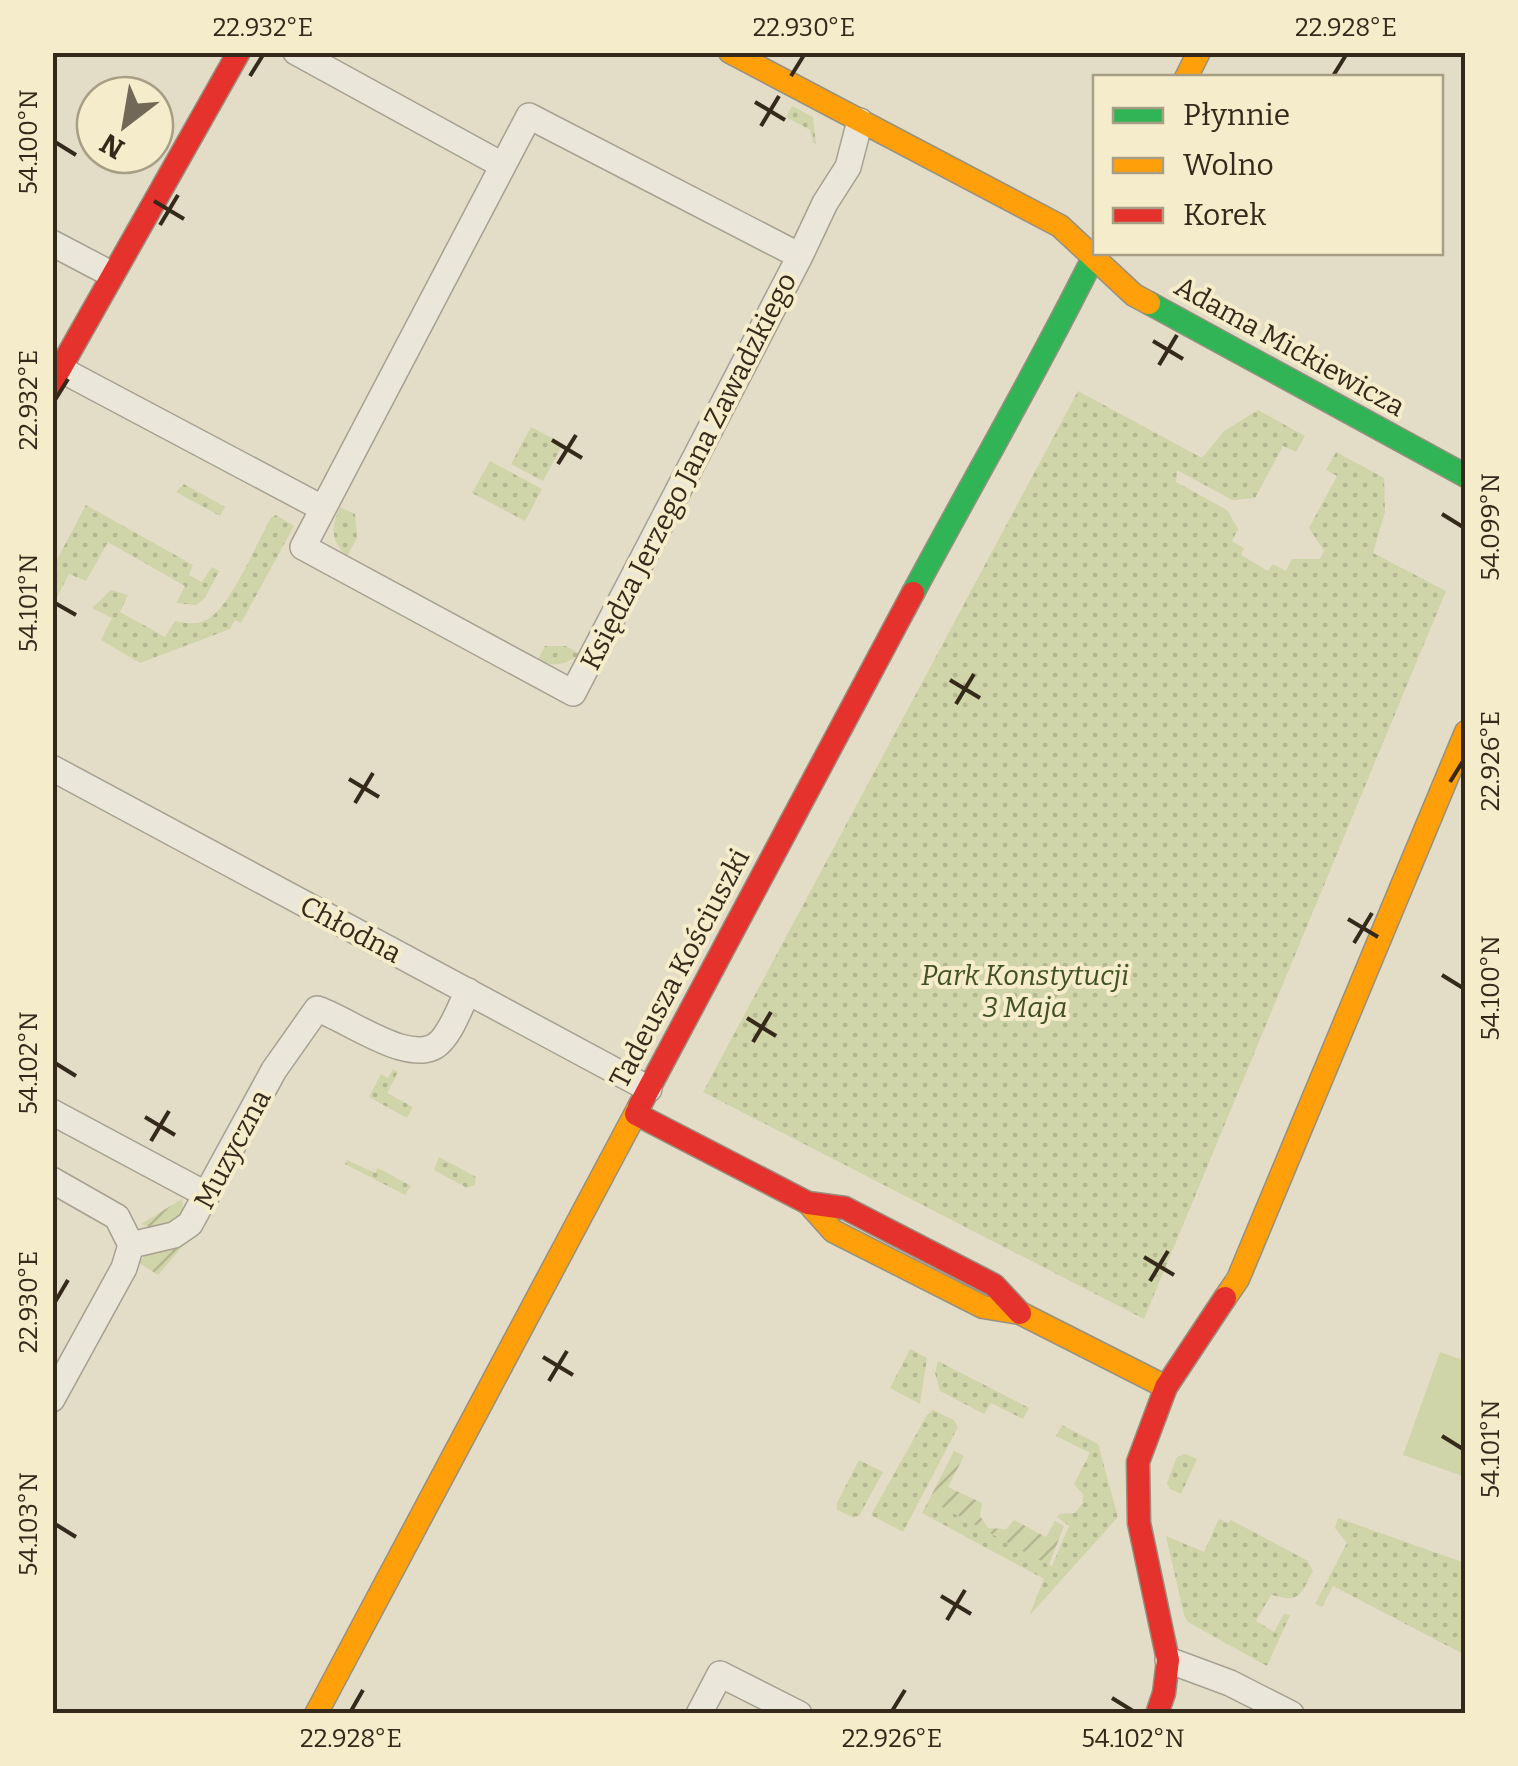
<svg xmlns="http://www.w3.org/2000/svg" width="1518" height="1766" viewBox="0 0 1518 1766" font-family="Bitter,serif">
<defs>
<pattern id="grass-dots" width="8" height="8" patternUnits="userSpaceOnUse" patternTransform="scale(2.5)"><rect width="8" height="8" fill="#d0d4a9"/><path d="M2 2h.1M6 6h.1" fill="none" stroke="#b3b691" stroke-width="1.8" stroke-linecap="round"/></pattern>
<pattern id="garden-furrows" width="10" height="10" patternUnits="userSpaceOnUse" patternTransform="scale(2.5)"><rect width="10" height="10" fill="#d0d4a9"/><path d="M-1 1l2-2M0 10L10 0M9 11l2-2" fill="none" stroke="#b3b691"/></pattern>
</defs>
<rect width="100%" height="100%" fill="#e3ddc7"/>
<g fill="url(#grass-dots)">
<polygon points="792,106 813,117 816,144 813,143 810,130 786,117"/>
<polygon points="1078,391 1202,458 1224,431 1258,410 1305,436 1296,452 1283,446 1255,498 1232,500 1177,470 1176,482 1227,510 1238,529 1232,541 1244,548 1241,555 1268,571 1273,564 1286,571 1292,559 1320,559 1324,551 1309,528 1337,476 1326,470 1336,452 1384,478 1385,512 1373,553 1446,591 1144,1319 703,1092"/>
<polygon points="531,427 563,444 543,481 511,464"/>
<polygon points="490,461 542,489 525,521 472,493"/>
<polygon points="184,484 225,507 220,516 176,492"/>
<polygon points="86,505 193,565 189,575 202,582 212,567 219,571 205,598 196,605 176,603 185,586 108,542 86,581 69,574 53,605 53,567"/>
<path d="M340,507L355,514L357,538L347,556C330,540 331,527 340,507Z"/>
<path d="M276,515L294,526L241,623L235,620L230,629L140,663L101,640L112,618L92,608L111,590L128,595L120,612L165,637L175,621C185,623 197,625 206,620C230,609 257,542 271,518Z"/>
<path d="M545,646H566L580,654C565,665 555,667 537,661Z"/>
<polygon points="393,1069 398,1072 387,1093 413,1107 407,1118 369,1097 381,1074 388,1078"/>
<polygon points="439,1157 476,1177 475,1185 467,1188 434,1170"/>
<polygon points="347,1160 375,1173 378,1168 411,1186 405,1195 345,1164"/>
<polygon points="910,1349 927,1358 920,1404 890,1388"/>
<polygon points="938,1361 1029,1408 1023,1419 991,1403 984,1414 940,1391 935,1373"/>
<polygon points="933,1410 954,1420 958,1427 903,1532 871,1515 927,1415"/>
<polygon points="1062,1425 1098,1444 1118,1517 1029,1616 1044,1579 922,1513 929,1500 1052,1566 1069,1526 1057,1517 1059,1514 1075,1513 1083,1503 1083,1494 1074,1484 1090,1453 1056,1436"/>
<polygon points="1185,1454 1197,1459 1181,1494 1170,1489 1167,1483 1177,1457"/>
<polygon points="859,1460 883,1472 859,1516 852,1517 837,1510 837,1503"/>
<polygon points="1338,1518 1465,1563 1465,1655 1333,1586 1322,1607 1315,1604 1347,1543 1335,1528"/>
<path d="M1219,1519L1228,1523L1231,1520L1308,1561L1313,1571C1300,1596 1300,1603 1271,1595L1256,1621L1274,1632L1284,1614L1290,1615L1267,1666L1188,1622L1184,1615L1166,1536L1204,1552Z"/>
</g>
<g fill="url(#garden-furrows)">
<polygon points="182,1199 183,1210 174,1223 155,1229 141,1224"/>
<polygon points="188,1240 158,1275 139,1263 149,1252"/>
<polygon points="954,1451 964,1456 948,1487 982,1503 980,1516 988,1528 1006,1529 1014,1520 1046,1537 1055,1521 1064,1526 1049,1565 929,1500"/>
</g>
<polygon fill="#d0d4a9" points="1440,1352 1465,1361 1465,1477 1403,1455"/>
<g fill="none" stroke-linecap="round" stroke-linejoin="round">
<g stroke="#a6a091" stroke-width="28">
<g id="street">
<polyline points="296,52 502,165"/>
<polyline points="52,243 111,274"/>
<polyline points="800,256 529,116 303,547 573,693 800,256 825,203 848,167 860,121"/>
<polyline points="60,369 322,508"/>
<polyline points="52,768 649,1089"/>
<polyline points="52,1112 207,1195"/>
<polyline points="52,1180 117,1217 131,1245 124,1268 52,1399"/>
<path d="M131,1245L174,1235L190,1224L274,1070L317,1009C347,1018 415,1071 441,1041C453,1028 460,1007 468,991"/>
<polyline points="1168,1660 1230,1683 1291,1714"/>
<polyline points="699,1714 720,1674 799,1714"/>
</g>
</g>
<g stroke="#979081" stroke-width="25">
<g id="fast">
<polyline points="1149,303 1466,476"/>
<path d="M913,593C974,479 1039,368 1096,252"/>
</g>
</g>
<g stroke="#979081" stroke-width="25">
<g id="slow">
<polyline points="730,52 1060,226 1134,295 1149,303"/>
<polyline points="1186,78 1199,52"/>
<polyline points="808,1203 833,1231 983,1307 1020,1313 1166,1387"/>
<polyline points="1225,1298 1238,1279 1466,732"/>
<polyline points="316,1714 639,1107"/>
</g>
</g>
<g stroke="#979081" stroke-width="25">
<g id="jam">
<polyline points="52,383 239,52"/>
<polyline points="639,1107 913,593"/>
<polyline points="636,1114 808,1203 845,1208 994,1285 1020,1313"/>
<polyline points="1157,1714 1164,1693 1168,1660 1139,1523 1138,1462 1166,1387 1225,1298"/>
</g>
</g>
<use href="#street" stroke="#eae6da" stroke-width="25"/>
<use href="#fast" stroke="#30b455" stroke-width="22"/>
<use href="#slow" stroke="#ff9f0a" stroke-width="22"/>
<use href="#jam" stroke="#e5322d" stroke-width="22"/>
</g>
<path fill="none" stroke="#34291b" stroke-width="4" d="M250,76L263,55M791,76L804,55M1333,76L1346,55M755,102L785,120M761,126L779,96M55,142L76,155M154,201L184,219M160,225L178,195M1153,341L1183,359M1159,365L1177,335M55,400L68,379M552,440L582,458M558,464L576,435M1442,514L1463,527M55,603L76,615M950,680L980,698M956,704L974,674M349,779L379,797M1450,782L1463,761M355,803L373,773M1348,919L1378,937M1354,943L1372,913M1442,975L1463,988M747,1018L776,1036M753,1042L771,1012M55,1063L76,1076M145,1117L175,1135M151,1141L169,1111M1144,1257L1174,1275M1150,1281L1168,1251M55,1302L68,1280M543,1357L573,1375M549,1381L567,1351M1442,1436L1463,1449M55,1524L76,1537M941,1596L971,1614M947,1620L965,1590M1112,1698L1133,1711M351,1711L363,1690M892,1711L905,1690"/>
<g text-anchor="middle" stroke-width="8" stroke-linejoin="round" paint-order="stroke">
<g font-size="28" fill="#34291b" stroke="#f5eccb">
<text transform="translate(1290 346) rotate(29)" y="10">Adama Mickiewicza</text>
<text transform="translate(688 471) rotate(-63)" y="10">Księdza Jerzego Jana Zawadzkiego</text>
<text transform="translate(351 929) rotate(28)" y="10">Chłodna</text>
<text transform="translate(679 968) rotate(-62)" y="10">Tadeusza Kościuszki</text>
<text transform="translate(232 1149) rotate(-62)" y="10">Muzyczna</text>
</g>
<g font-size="28" font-style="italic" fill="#415121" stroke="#f5eccb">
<text x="1025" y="985">Park Konstytucji<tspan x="1025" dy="32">3 Maja</tspan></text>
</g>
</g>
<rect width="1518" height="1766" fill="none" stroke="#f5eccb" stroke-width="110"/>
<rect x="1093" y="75" width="350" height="180" fill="#f5eccb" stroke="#a89e85" stroke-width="2.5"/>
<rect x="1113" y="108" width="50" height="15" fill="#30b455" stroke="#a89e85" stroke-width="2.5"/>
<text x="1183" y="125" font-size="30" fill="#34291b">Płynnie</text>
<rect x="1113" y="158" width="50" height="15" fill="#ff9f0a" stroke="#a89e85" stroke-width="2.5"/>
<text x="1183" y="175" font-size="30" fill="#34291b">Wolno</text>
<rect x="1113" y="208" width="50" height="15" fill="#e5322d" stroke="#a89e85" stroke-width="2.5"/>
<text x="1183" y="225" font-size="30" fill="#34291b">Korek</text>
<g transform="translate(125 125) rotate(211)"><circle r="48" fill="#f5eccb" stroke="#a89e85" stroke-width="2.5"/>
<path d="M0-8L18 38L0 25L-18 38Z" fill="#716857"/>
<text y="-15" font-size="28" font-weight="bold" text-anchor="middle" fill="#34291b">N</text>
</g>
<rect x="55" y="55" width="1408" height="1656" fill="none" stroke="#34291b" stroke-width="4"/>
<g font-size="25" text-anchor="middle" fill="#34291b">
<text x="263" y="36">22.932°E</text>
<text x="804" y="36">22.930°E</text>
<text x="1346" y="36">22.928°E</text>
<text transform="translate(28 142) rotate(-90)" y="9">54.100°N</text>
<text transform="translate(28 400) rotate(-90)" y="9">22.932°E</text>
<text transform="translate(1490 527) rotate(-90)" y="9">54.099°N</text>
<text transform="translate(28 603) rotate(-90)" y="9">54.101°N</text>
<text transform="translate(1490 761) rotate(-90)" y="9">22.926°E</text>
<text transform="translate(1490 988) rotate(-90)" y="9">54.100°N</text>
<text transform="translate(28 1063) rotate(-90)" y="9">54.102°N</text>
<text transform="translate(28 1302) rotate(-90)" y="9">22.930°E</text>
<text transform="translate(1490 1449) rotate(-90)" y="9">54.101°N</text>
<text transform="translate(28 1524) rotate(-90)" y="9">54.103°N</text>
<text x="351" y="1747">22.928°E</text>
<text x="892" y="1747">22.926°E</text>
<text x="1133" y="1747">54.102°N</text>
</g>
</svg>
